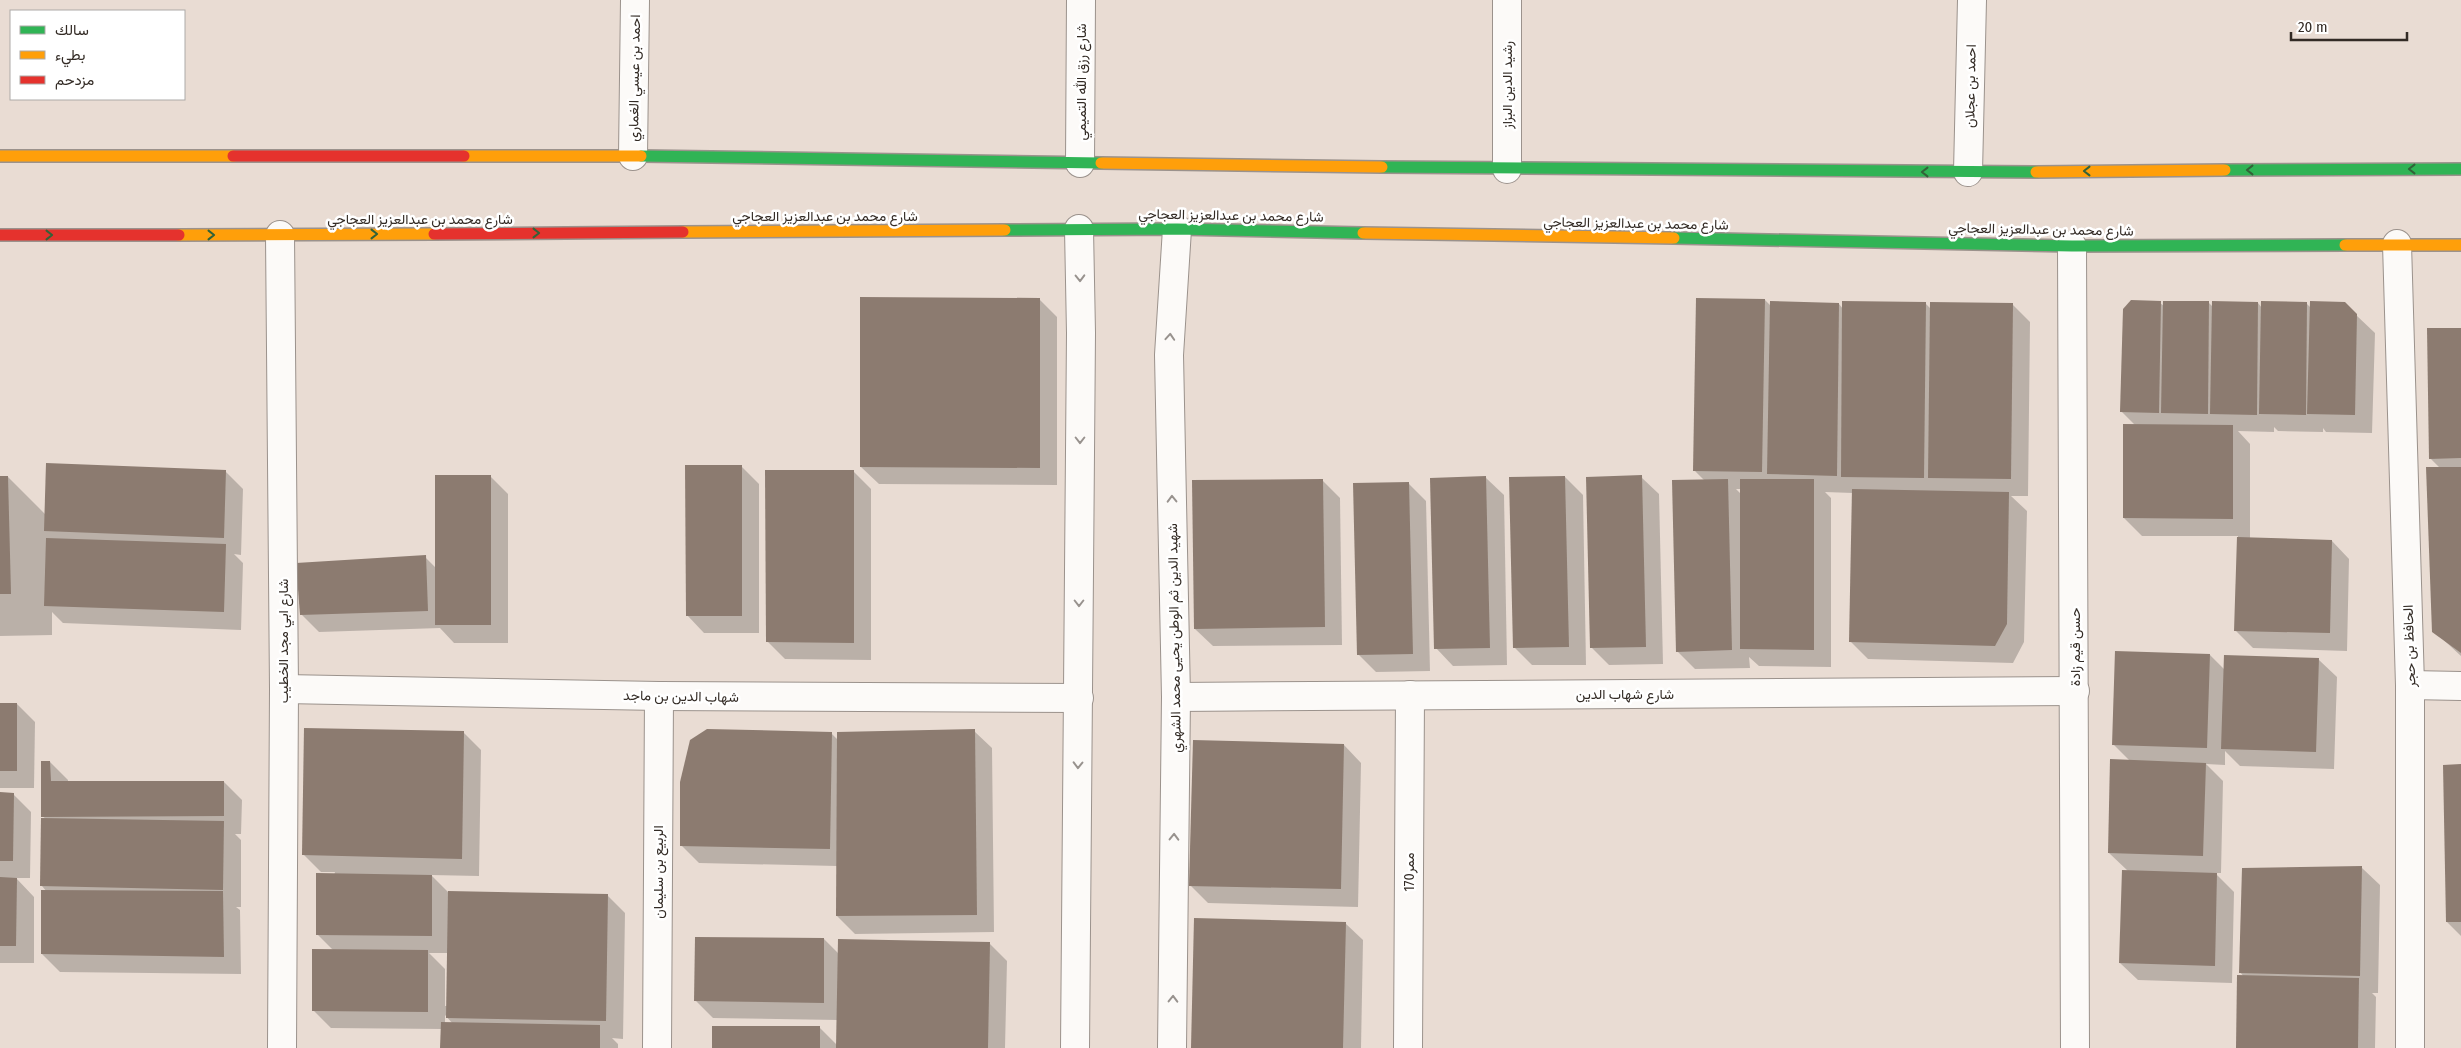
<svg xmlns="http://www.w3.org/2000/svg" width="2461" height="1048" viewBox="0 0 2461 1048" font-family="'Fira Sans Condensed',Vazirmatn,sans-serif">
<rect width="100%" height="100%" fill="#e9dcd3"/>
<g fill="#0003" fill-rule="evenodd">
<polygon points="1039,299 1057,317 1057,485 879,484 861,467"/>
<path d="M1765,300L1771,306L1839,304L1843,309L1925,303L1931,309L2012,304L2030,322L2028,496H2011L2027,511L2024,642L2013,663L1868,659L1851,642L1853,493L1825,492L1831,498V667L1759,666L1749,657L1750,668L1695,669L1677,651L1705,481L1695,471ZM1736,489H1741V494Z"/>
<polygon points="2160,303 2164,306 2209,303 2213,307 2258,303 2262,308 2307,304 2311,308 2356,315 2375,333 2372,433 2326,432 2323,428 2323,432 2278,431 2274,427 2274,432 2238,431 2250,444 2250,539 2332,541 2349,559 2347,651 2253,648 2235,630 2238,536 2142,536 2124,518 2136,426 2121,411"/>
<polygon points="2461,329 2461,656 2434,631 2440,468 2430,458"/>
<polygon points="741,466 759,484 759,633 704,633 687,615"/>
<polygon points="225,471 243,489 241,555 234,554 243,563 241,630 63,623 52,612 52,635 0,636 0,477 8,477 46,515"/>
<polygon points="853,471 871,489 871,660 785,659 767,641"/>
<polygon points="490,476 508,494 508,643 454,643 440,628 319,632 301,614 425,557 436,568"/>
<polygon points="1565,477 1583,495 1586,665 1532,665 1515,648"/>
<polygon points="1641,477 1659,494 1663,664 1609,665 1591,647"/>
<polygon points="1486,478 1504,495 1507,665 1453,666 1436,648"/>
<polygon points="1322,480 1340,498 1342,645 1213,646 1195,629"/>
<polygon points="1408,483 1426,501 1430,671 1376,672 1358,654"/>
<polygon points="2210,655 2225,670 2319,660 2337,677 2334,769 2240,766 2225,751 2225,765 2206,764 2223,781 2221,873 2215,873 2234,892 2232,983 2138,980 2120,963 2128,871 2109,853 2130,761 2113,744"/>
<polygon points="0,704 17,704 35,722 34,788 0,788"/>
<polygon points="974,731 992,748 994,932 855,934 837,916 837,866 699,863 681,845 831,733 838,740"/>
<path d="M463,732L481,750L479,876L431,875L448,892L607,895L625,913L623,1039L612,1038L618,1044V1048H441L442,1029L331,1028L313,1010L334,951L317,934L335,872H321L303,854ZM429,953H448V1006H445V969ZM445,1015L453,1024L445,1023Z"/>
<polygon points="1344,745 1361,763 1358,907 1208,903 1190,885"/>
<polygon points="50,762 68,780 68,783 224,782 242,800 241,834 235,834 241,840 241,907 236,907 240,910 241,974 60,972 42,954 47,892 42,886 46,819 42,816"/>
<polygon points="2461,766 2461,936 2447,922"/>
<polygon points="0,794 13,794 31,812 30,878 16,878 34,897 34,963 0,963"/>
<polygon points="2362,868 2380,885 2378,993 2372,993 2376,997 2375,1048 2237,1048 2244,977 2240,972"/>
<polygon points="1345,923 1363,940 1361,1048 1193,1048"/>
<polygon points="824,939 839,954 989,943 1007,961 1005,1048 713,1048 819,1027 837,1045 838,1020 713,1018 696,1001"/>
</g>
<g fill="#8c7b70">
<polygon points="860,297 1040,298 1040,468 860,467"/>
<polygon points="1696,298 1765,299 1762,472 1693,471"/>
<polygon points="2131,300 2161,301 2159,413 2120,412 2123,309"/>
<polygon points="1770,301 1839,303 1837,476 1767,474"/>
<polygon points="1842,301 1926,302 1924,478 1841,477"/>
<polygon points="2163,301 2209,301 2208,414 2161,413"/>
<polygon points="2212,301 2258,302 2257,415 2210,414"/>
<polygon points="2261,301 2307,302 2306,415 2259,414"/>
<polygon points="2310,301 2345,302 2357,314 2355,415 2307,414"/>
<polygon points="1930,302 2013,303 2011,479 1928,478"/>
<polygon points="2427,328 2461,328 2461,458 2429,459"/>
<polygon points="2123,424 2233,425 2233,519 2123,518"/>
<polygon points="46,463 226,470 224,538 44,531"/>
<polygon points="685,465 742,465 742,616 686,616"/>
<polygon points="2426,467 2461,467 2461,653 2432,632"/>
<polygon points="765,470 854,470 854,643 766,642"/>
<rect x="435" y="475" width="56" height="150"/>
<polygon points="1642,475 1646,647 1590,648 1586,477"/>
<polygon points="0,476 8,476 11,594 0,594"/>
<polygon points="1486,476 1490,648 1434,649 1430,478"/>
<polygon points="1565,476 1569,647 1513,648 1509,477"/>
<polygon points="1323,479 1325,627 1194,629 1192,480"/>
<polygon points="1728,479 1732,650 1676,652 1672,480"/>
<polygon points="1740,479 1814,479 1814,650 1740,649"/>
<polygon points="1409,482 1413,654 1357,655 1353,483"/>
<polygon points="1852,489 2009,492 2007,624 1995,646 1849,642"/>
<polygon points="2237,537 2332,540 2330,633 2234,631"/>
<polygon points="46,538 226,544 224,612 44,606"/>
<polygon points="426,555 428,611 300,615 296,563"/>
<polygon points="2115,651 2210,654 2207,748 2112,745"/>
<polygon points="2224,655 2319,658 2316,752 2221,749"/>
<rect x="0" y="703" width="17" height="68"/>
<polygon points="304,728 464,731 462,859 302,855"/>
<polygon points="707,729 832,732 830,849 680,846 680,782 690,740"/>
<polygon points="975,729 977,915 836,916 837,732"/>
<polygon points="1193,740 1344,744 1341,889 1189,886"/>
<polygon points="2110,759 2206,763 2203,856 2108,853"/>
<polygon points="41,761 50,761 51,781 224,781 224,816 41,817"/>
<polygon points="2461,764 2461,922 2446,922 2443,765"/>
<polygon points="0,792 14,793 13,861 0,861"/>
<polygon points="41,818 224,821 223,890 40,886"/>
<polygon points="2362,866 2360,976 2239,973 2242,868"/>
<polygon points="2122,870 2217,873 2215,966 2119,963"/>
<polygon points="316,873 432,875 432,936 316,935"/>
<polygon points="0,877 17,878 16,946 0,946"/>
<polygon points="41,890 223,891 224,957 41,954"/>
<polygon points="448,891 608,894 606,1021 446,1018"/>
<polygon points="1194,918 1346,922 1343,1048 1191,1048"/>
<polygon points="695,937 824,938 824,1003 694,1001"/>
<polygon points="838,939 990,942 988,1048 836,1048"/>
<polygon points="312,949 428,950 428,1012 312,1011"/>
<polygon points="2237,975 2359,978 2358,1048 2236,1048"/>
<polygon points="441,1022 600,1025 600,1048 440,1048"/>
<rect x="712" y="1026" width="108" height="22"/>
</g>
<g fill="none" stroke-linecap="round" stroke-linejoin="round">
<g stroke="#9b928c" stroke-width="30">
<g id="street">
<polyline points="1507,0 1507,169"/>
<polyline points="633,156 635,0"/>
<polyline points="1080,163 1081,0"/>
<polyline points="1968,172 1972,0"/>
<polyline points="280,235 284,689 282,1048"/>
<polyline points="2397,244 2410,685 2410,1048"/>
<polyline points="2072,246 2075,1048"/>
<polyline points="2410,685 2461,686"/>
<polyline points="284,689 659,696 1079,698"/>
<polyline points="1176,697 2075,691"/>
<polyline points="657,1048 659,696"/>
<polyline points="1075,1048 1081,333 1079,229"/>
<polyline points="1172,1048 1176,697 1169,355 1177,229"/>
<polyline points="1408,1048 1410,695"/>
</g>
</g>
<g stroke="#9b928c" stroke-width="14">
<g id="fast">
<polyline points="641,156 1101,163"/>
<polyline points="1382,167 2036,172"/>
<polyline points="2225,170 2461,169"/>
<polyline points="1005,230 1177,229 1363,233"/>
<polyline points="1674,238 2072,246 2345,245"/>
</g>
</g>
<g stroke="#9b928c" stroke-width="14">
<g id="slow">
<polyline points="0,156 233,156"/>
<polyline points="464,156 641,156"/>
<polyline points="1101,163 1382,167"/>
<polyline points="2036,172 2225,170"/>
<polyline points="683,232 1005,230"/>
<polyline points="1363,233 1674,238"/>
<polyline points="179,235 434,234"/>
<polyline points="2345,245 2461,245"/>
</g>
</g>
<g stroke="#9b928c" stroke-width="14">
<g id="jam">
<polyline points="233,156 464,156"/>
<polyline points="434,234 683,232"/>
<polyline points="0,235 179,235"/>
</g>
</g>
<use href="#street" stroke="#fcfaf8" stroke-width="28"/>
<use href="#fast" stroke="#30b455" stroke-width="11"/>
<use href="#slow" stroke="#ff9f0a" stroke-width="11"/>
<use href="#jam" stroke="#e5322d" stroke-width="11"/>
</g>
<defs><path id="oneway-chevron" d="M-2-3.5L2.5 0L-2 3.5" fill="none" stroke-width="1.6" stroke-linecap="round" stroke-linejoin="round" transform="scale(1.25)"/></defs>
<g stroke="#326238">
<use href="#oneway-chevron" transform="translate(2412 169) rotate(180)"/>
<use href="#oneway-chevron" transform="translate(2250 170) rotate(180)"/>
<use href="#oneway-chevron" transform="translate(2087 171) rotate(180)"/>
<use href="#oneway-chevron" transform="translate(1925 172) rotate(-180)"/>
<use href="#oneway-chevron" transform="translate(536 233)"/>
<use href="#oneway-chevron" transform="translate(374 234)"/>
<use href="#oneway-chevron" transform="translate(49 235)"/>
<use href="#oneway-chevron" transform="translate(211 235)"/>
</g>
<g stroke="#98928e">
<use href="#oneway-chevron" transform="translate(1080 278) rotate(89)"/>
<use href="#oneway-chevron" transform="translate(1170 337) rotate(-86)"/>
<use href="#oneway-chevron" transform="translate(1080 440) rotate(90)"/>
<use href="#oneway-chevron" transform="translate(1172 499) rotate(-91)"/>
<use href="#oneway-chevron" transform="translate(1079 603) rotate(90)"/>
<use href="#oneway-chevron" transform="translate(1078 765) rotate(91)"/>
<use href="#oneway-chevron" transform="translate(1174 837) rotate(-89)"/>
<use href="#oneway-chevron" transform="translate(1173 999) rotate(-89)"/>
</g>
<g text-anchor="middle" stroke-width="5" stroke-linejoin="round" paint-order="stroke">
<g font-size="14" fill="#332b25" stroke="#fff">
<text transform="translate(634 78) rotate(-89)" y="5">احمد بن عيسي الغماري</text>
<text transform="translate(1081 82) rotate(-90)" y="5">شارع رزق الله التميمي</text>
<text transform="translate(1507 85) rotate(-90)" y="5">رشيد الدين البزاز</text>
<text transform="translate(1970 86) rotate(-89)" y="5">احمد بن عجلان</text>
<text transform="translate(1231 215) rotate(1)" y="5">شارع محمد بن عبدالعزيز العجاجي</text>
<text x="825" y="221">شارع محمد بن عبدالعزيز العجاجي</text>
<text x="420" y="224">شارع محمد بن عبدالعزيز العجاجي</text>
<text transform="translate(1636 223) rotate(1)" y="5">شارع محمد بن عبدالعزيز العجاجي</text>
<text transform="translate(2041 229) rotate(1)" y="5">شارع محمد بن عبدالعزيز العجاجي</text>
<text transform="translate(1174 638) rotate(-91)" y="5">شهيد الدين ثم الوطن يحيى محمد الشهري</text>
<text transform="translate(283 641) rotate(-90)" y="5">شارع ابي مجد الخطيب</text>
<text transform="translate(2409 646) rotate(-92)" y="5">الحافظ بن حجر</text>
<text transform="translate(2075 647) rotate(-90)" y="5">حسن قيم زادة</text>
<text x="1625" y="699">شارع شهاب الدين</text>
<text transform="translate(681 696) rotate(1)" y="5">شهاب الدين بن ماجد</text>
<text transform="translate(658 872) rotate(-90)" y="5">الربيع بن سليمان</text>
<text transform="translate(1409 872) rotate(-90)" y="5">ممر170</text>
</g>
</g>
<rect x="10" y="10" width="175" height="90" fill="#ffffff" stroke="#adaaa8"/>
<rect x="20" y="26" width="25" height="8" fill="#30b455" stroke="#adaaa8"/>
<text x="55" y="35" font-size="15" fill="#332b25">سالك</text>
<rect x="20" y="51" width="25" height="8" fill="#ff9f0a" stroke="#adaaa8"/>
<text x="55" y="60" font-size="15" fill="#332b25">بطيء</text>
<rect x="20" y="76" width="25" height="8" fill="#e5322d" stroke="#adaaa8"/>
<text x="55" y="85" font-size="15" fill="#332b25">مزدحم</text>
<path d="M2291 32v8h116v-8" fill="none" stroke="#332b25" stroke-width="2.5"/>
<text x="2298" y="32" font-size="15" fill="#332b25" stroke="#ffffff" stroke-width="4" paint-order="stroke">20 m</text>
</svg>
